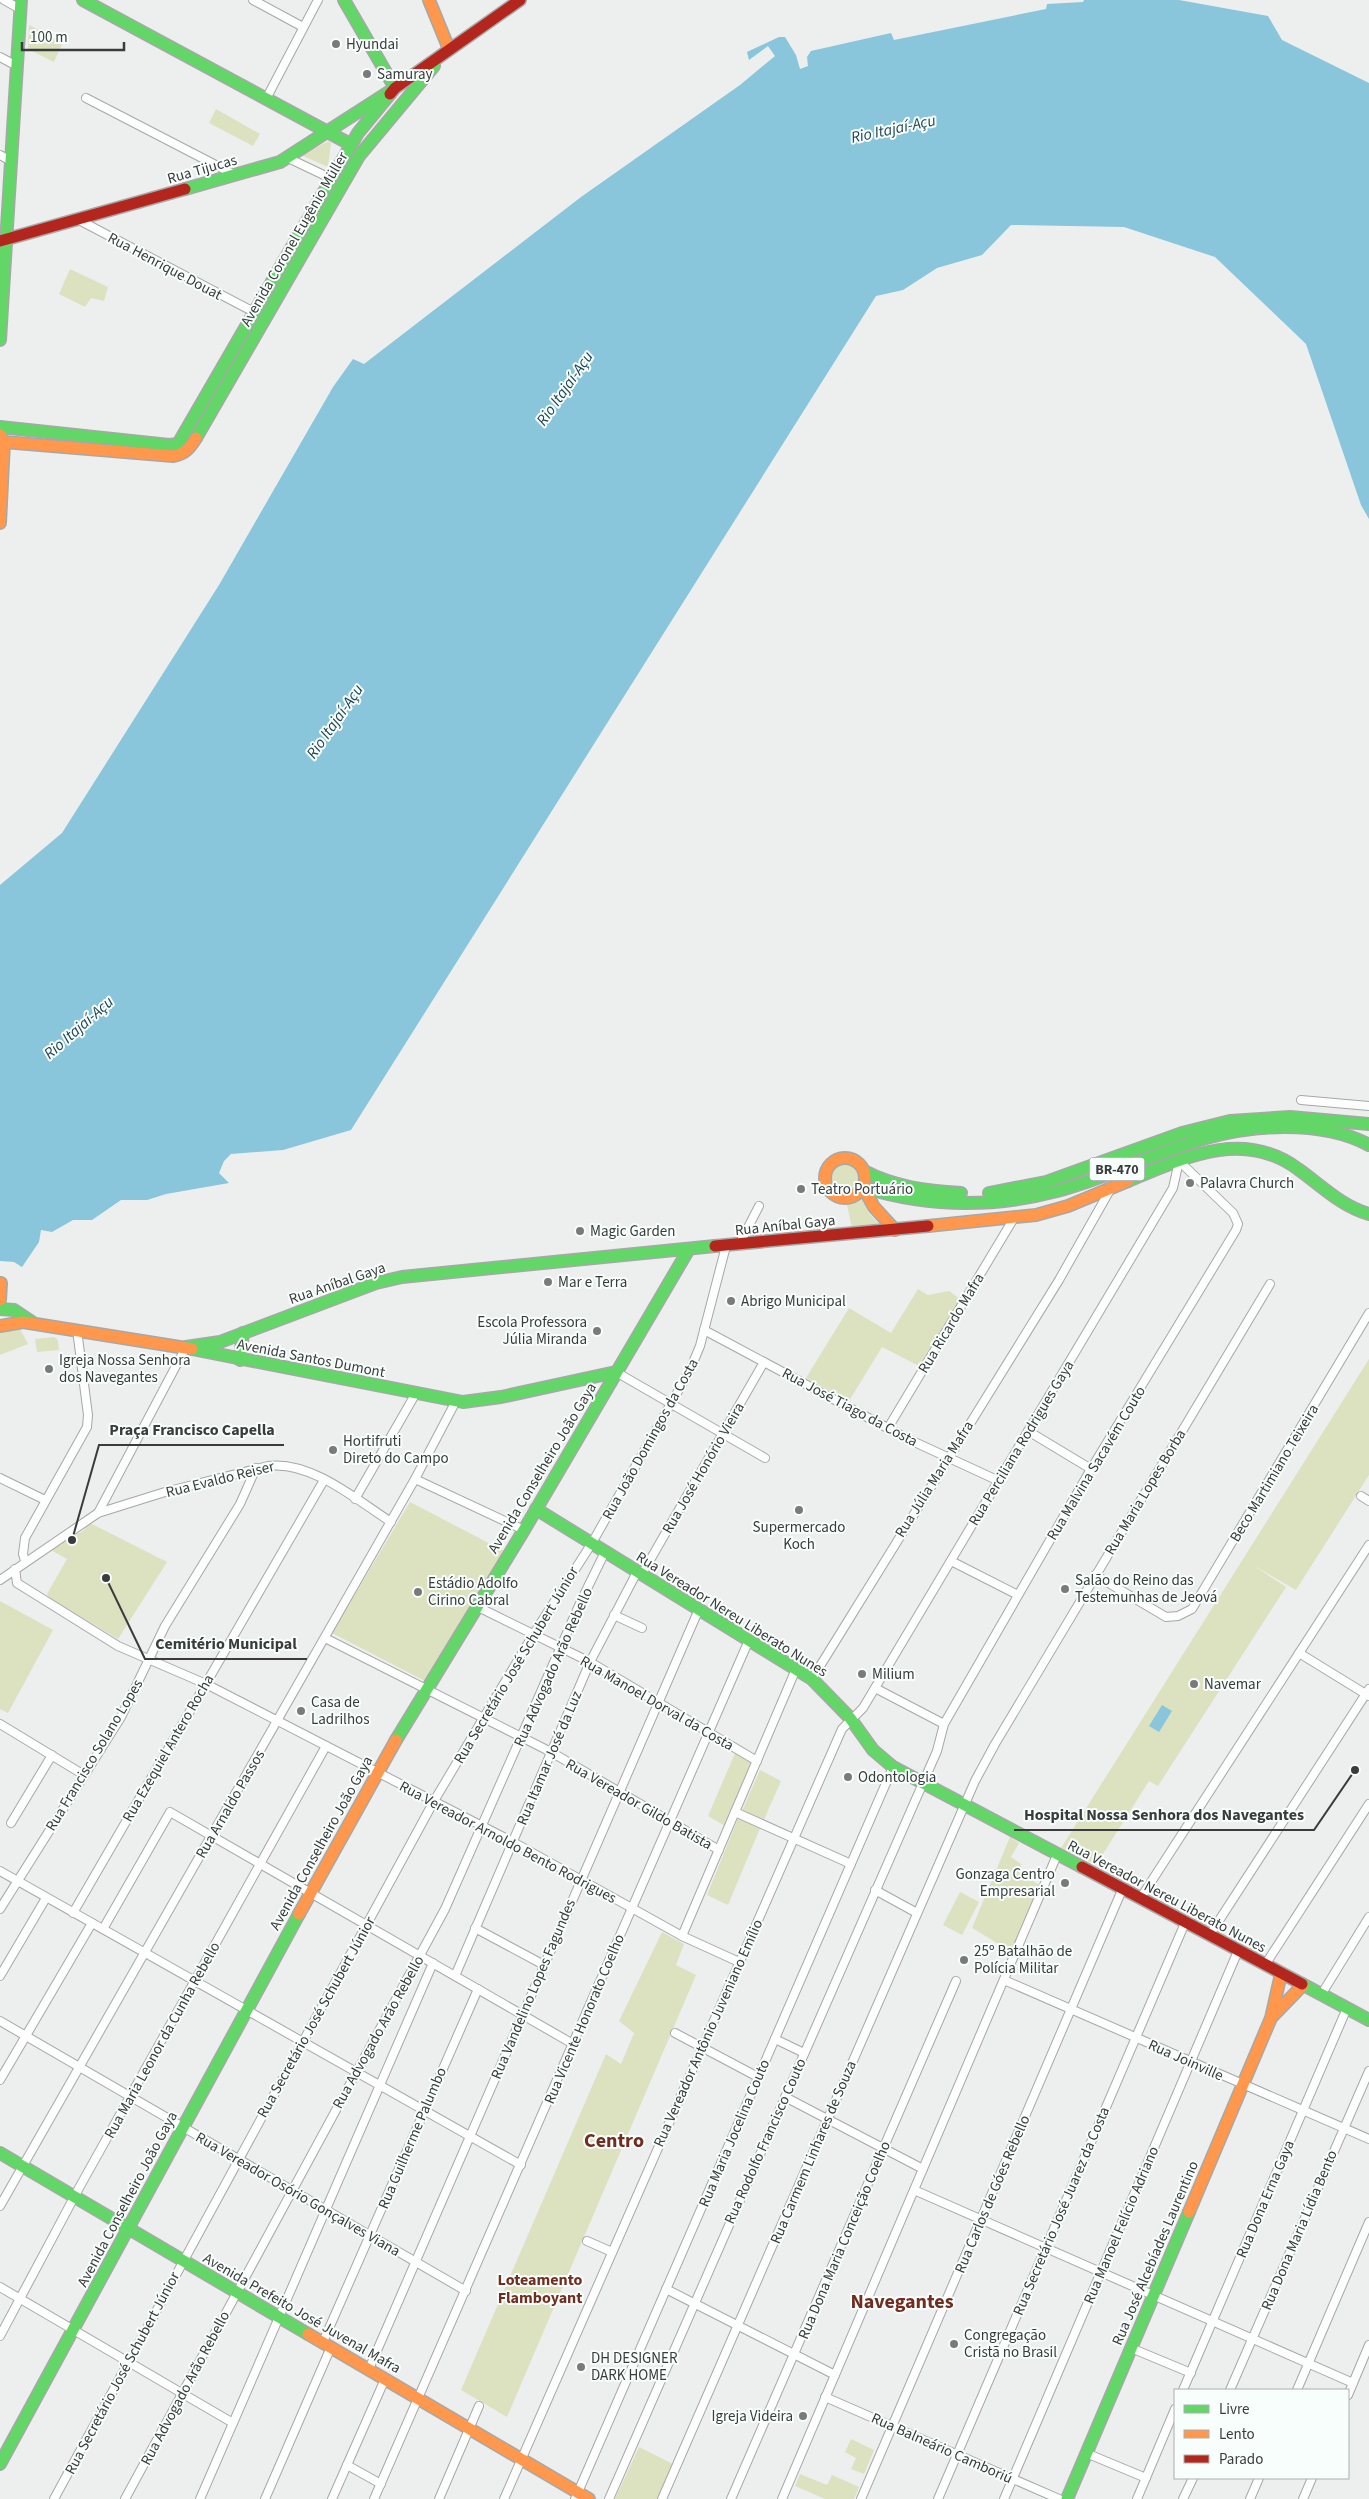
<svg xmlns="http://www.w3.org/2000/svg" width="1369" height="2499" viewBox="0 0 1369 2499" font-family="'Source Sans 3',sans-serif">
<rect width="100%" height="100%" fill="#ecefee"/>
<g fill="#dce2c0">
<polygon points="29,25 63,42 54,62 28,49"/>
<polygon points="216,109 260,134 253,146 209,123"/>
<polygon points="329,141 331,143 328,167 301,155"/>
<polygon points="70,269 108,287 104,301 91,298 85,307 59,294"/>
<circle cx="844" cy="1178" r="14"/>
<polygon points="852,1196 863,1196 869,1213 880,1225 852,1228 846,1200"/>
<polygon points="918,1289 928,1295 949,1291 960,1299 919,1366 882,1347 849,1401 806,1378 849,1308 891,1333"/>
<polygon points="19,1327 28,1344 0,1355 0,1329"/>
<polygon points="54,1337 58,1340 59,1350 37,1352 35,1339"/>
<polygon points="1369,1359 1369,1475 1296,1590 1253,1565 1286,1587 1158,1786 1149,1781 1096,1865 1061,1848"/>
<polygon points="410,1502 504,1551 425,1681 332,1633"/>
<polygon points="90,1523 167,1562 118,1639 49,1598 47,1594 67,1559 49,1549 83,1531"/>
<polygon points="0,1601 53,1630 8,1713 0,1709"/>
<polygon points="736,1751 755,1762 727,1827 708,1816"/>
<polygon points="760,1770 781,1781 763,1822 742,1811"/>
<polygon points="739,1816 761,1826 728,1905 707,1895"/>
<polygon points="1010,1837 1019,1843 1011,1857 1021,1864 1021,1873 1041,1886 1012,1958 1005,1956 997,1943 972,1928"/>
<polygon points="960,1892 979,1902 962,1935 943,1925"/>
<polygon points="662,1932 684,1944 676,1965 696,1975 507,2417 461,2390 606,2054 621,2064 634,2033 619,2021"/>
<polygon points="851,2439 874,2450 864,2474 851,2469 856,2458 845,2452"/>
<polygon points="639,2447 675,2465 660,2499 615,2499"/>
<polygon points="800,2474 827,2485 832,2475 859,2487 854,2499 825,2499 795,2486"/>
</g>
<g fill="#89c5db">
<polygon points="1084,0 1179,0 1268,16 1282,40 1369,83 1369,519 1361,505 1306,344 1215,257 1124,227 1011,225 982,255 937,268 903,290 876,296 351,1130 283,1150 231,1154 224,1161 219,1173 229,1183 166,1194 147,1200 121,1200 92,1220 73,1220 52,1232 41,1230 39,1242 22,1267 14,1262 0,1261 0,885 62,833 219,585 333,387 353,359 364,364 581,197 740,85 775,56 768,46 749,60 747,52 779,37 785,37 796,55 800,69 808,66 807,57 811,51 891,33 894,40 1046,9 1047,4 1083,2"/>
<polygon points="1162,1705 1172,1711 1159,1732 1149,1726"/>
</g>
<g fill="none" stroke-linecap="round" stroke-linejoin="round">
<g stroke="#a6a8a8" stroke-width="10">
<g id="street">
<polyline points="4,0 20,9"/>
<polyline points="253,0 303,27"/>
<polyline points="0,57 17,66"/>
<polyline points="86,98 235,175"/>
<polyline points="266,99 318,0"/>
<polyline points="0,155 11,161"/>
<polyline points="288,158 330,178"/>
<polyline points="77,219 254,312"/>
<polyline points="1301,1100 1369,1106"/>
<polyline points="739,1245 759,1206"/>
<polyline points="704,1330 908,1439 999,1481"/>
<polyline points="616,1372 765,1458"/>
<polyline points="888,1428 1014,1218"/>
<polyline points="1028,1431 1091,1469"/>
<polyline points="0,1478 45,1500"/>
<polyline points="415,1479 524,1530"/>
<polyline points="1361,1496 1369,1501"/>
<polyline points="355,1499 416,1393"/>
<polyline points="98,1513 186,1347"/>
<polyline points="25,1561 23,1554 25,1538 87,1427 88,1415 77,1330"/>
<polyline points="951,1561 1018,1595"/>
<polyline points="15,1569 17,1583 118,1646 206,1684 513,1842 682,1936 739,1962"/>
<polyline points="642,1574 764,1362"/>
<polyline points="1095,1575 1166,1617 1178,1616 1192,1609 1369,1313"/>
<path d="M0,1580L98,1513L165,1492L268,1466C310,1460 357,1500 391,1522"/>
<polyline points="476,1606 590,1662 757,1761"/>
<polyline points="614,1615 642,1628"/>
<polyline points="325,1638 551,1752 719,1850"/>
<polyline points="1299,1653 1369,1696"/>
<polyline points="812,1679 1059,1280 1110,1190"/>
<polyline points="875,1688 944,1724"/>
<polyline points="0,1724 84,1775"/>
<polyline points="735,1812 851,1864"/>
<polyline points="11,1823 52,1755"/>
<polyline points="0,1871 521,2165"/>
<polyline points="875,1890 917,1913"/>
<polyline points="1140,1899 1369,1545"/>
<polyline points="0,1909 121,1717 165,1626 240,1504 256,1468"/>
<polyline points="73,1913 324,1480"/>
<polyline points="475,1928 544,1965"/>
<polyline points="103,1929 170,1812 573,2044"/>
<polyline points="682,1936 796,1669"/>
<polyline points="1209,1936 1369,1689"/>
<polyline points="1265,1965 1369,1804"/>
<polyline points="0,1976 46,1898"/>
<polyline points="455,1976 590,1662 637,1572"/>
<polyline points="1004,1980 1369,2139"/>
<polyline points="1321,1995 1369,1917"/>
<polyline points="0,2021 466,2291"/>
<polyline points="675,2033 758,2077"/>
<polyline points="775,2039 804,2053"/>
<polyline points="0,2080 92,1923"/>
<polyline points="785,2097 923,2169"/>
<polyline points="914,2190 1353,2383"/>
<polyline points="0,2206 415,1479 456,1401"/>
<polyline points="587,2241 612,2252"/>
<polyline points="0,2287 233,2423"/>
<polyline points="666,2289 835,2375"/>
<polyline points="0,2336 79,2188 326,1746"/>
<polyline points="323,2342 478,1989"/>
<polyline points="1131,2348 1191,2373"/>
<polyline points="369,2369 699,1609"/>
<polyline points="1183,2390 1347,2008"/>
<polyline points="1230,2390 1369,2071"/>
<polyline points="1297,2390 1369,2222"/>
<polyline points="1348,2395 1369,2345"/>
<polyline points="825,2397 1059,2499"/>
<polyline points="1086,2453 1146,2478"/>
<polyline points="347,2465 381,2484"/>
<polyline points="54,2499 434,1801 533,1635 592,1543 690,1370 700,1346 726,1246"/>
<polyline points="125,2499 445,1909 581,1601 605,1552"/>
<polyline points="200,2499 433,1963"/>
<polyline points="265,2499 331,2347"/>
<polyline points="332,2499 385,2379"/>
<polyline points="374,2499 749,1640"/>
<polyline points="439,2499 479,2406"/>
<polyline points="504,2499 842,1729 863,1708 1173,1188 1179,1161"/>
<polyline points="575,2499 893,1767"/>
<polyline points="609,2499 937,1751 944,1724 1091,1469 1236,1230 1238,1224 1233,1213 1179,1161"/>
<polyline points="662,2499 975,1781 995,1744 1270,1284"/>
<polyline points="731,2499 956,1981"/>
<polyline points="782,2499 1057,1855"/>
<polyline points="861,2499 1122,1890"/>
<polyline points="938,2499 1185,1923"/>
<polyline points="1004,2499 1238,1951"/>
<polyline points="1137,2499 1175,2409"/>
<polyline points="1183,2499 1193,2478"/>
<polyline points="1250,2499 1259,2478"/>
<polyline points="1303,2499 1312,2478"/>
</g>
</g>
<g stroke="#a6a8a8" stroke-width="14">
<g id="fast">
<polyline points="83,0 350,144"/>
<polyline points="344,0 395,88"/>
<polyline points="185,189 280,162 389,92"/>
<polyline points="0,340 21,0"/>
<polyline points="0,427 169,445 178,444 358,133 390,94"/>
<polyline points="196,438 359,156 434,66"/>
<path d="M864,1171C894,1187 927,1191 961,1193"/>
<path d="M1128,1181C1183,1158 1243,1128 1298,1169C1322,1186 1341,1206 1369,1214"/>
<path d="M863,1187C927,1207 992,1208 1057,1191C1139,1169 1195,1127 1285,1127C1314,1127 1343,1131 1369,1145"/>
<polyline points="989,1193 1046,1182 1182,1133 1230,1121 1290,1117 1369,1124"/>
<polyline points="0,1309 14,1310 32,1322"/>
<polyline points="186,1347 220,1342 376,1283 402,1277 715,1246"/>
<polyline points="192,1349 463,1402 501,1397 616,1372"/>
<polyline points="240,1360 243,1333"/>
<polyline points="536,1509 812,1679 850,1718 873,1750 893,1767 1082,1867"/>
<polyline points="396,1740 524,1530 689,1249"/>
<polyline points="1302,1984 1369,2020"/>
<polyline points="0,2153 308,2334"/>
<polyline points="0,2464 299,1914"/>
<polyline points="1067,2499 1189,2212"/>
</g>
</g>
<g stroke="#a6a8a8" stroke-width="14">
<g id="slow">
<polyline points="429,0 449,49"/>
<polyline points="0,435 4,442 0,523"/>
<path d="M4,442L173,456C185,454 190,448 196,438"/>
<circle cx="845" cy="1178" r="20"/>
<polyline points="863,1187 874,1207 895,1230"/>
<polyline points="928,1226 1036,1215 1068,1206 1128,1181"/>
<polyline points="0,1300 1,1283"/>
<polyline points="0,1326 23,1322 192,1349"/>
<polyline points="299,1914 396,1740"/>
<polyline points="1272,2017 1303,1985"/>
<polyline points="1189,2212 1271,2018 1281,1974"/>
<polyline points="308,2334 589,2499"/>
</g>
</g>
<g stroke="#a6a8a8" stroke-width="14">
<g id="jam">
<polyline points="390,94 395,88 520,0"/>
<polyline points="0,241 185,189"/>
<polyline points="715,1246 928,1226"/>
<polyline points="1082,1867 1302,1984"/>
</g>
</g>
<use href="#street" stroke="#fcfdfc" stroke-width="8"/>
<use href="#fast" stroke="#63d668" stroke-width="11"/>
<use href="#slow" stroke="#ff974d" stroke-width="11"/>
<use href="#jam" stroke="#b3261e" stroke-width="11"/>
</g>
<g fill="#787b7a" stroke="#f8fefc" stroke-width="2">
<circle cx="336" cy="44" r="5"/>
<circle cx="367" cy="74" r="5"/>
<circle cx="1190" cy="1183" r="5"/>
<circle cx="801" cy="1189" r="5"/>
<circle cx="580" cy="1231" r="5"/>
<circle cx="548" cy="1282" r="5"/>
<circle cx="731" cy="1301" r="5"/>
<circle cx="597" cy="1331" r="5"/>
<circle cx="49" cy="1369" r="5"/>
<circle cx="333" cy="1450" r="5"/>
<circle cx="799" cy="1510" r="5"/>
<circle cx="1065" cy="1589" r="5"/>
<circle cx="418" cy="1592" r="5"/>
<circle cx="862" cy="1674" r="5"/>
<circle cx="1194" cy="1684" r="5"/>
<circle cx="301" cy="1711" r="5"/>
<circle cx="848" cy="1777" r="5"/>
<circle cx="1065" cy="1883" r="5"/>
<circle cx="964" cy="1960" r="5"/>
<circle cx="954" cy="2344" r="5"/>
<circle cx="581" cy="2367" r="5"/>
<circle cx="803" cy="2416" r="5"/>
</g>
<g text-anchor="middle" stroke-width="4" stroke-linejoin="round" paint-order="stroke">
<rect fill="#f8fefc" stroke="#737675" stroke-width="1" x="1089.5" y="1157.5" width="55" height="23" rx="4"/>
<g font-size="14" font-weight="bold" fill="#3a3c3b">
<text x="1117" y="1174">BR-470</text>
</g>
<g font-size="15" fill="#3a3c3b" stroke="#f8fefc" text-anchor="start">
<text x="346" y="49">Hyundai</text>
<text x="377" y="79">Samuray</text>
<text x="1200" y="1188">Palavra Church</text>
<text x="811" y="1194">Teatro Portuário</text>
<text x="590" y="1236">Magic Garden</text>
<text x="558" y="1287">Mar e Terra</text>
<text x="741" y="1306">Abrigo Municipal</text>
<text x="587" y="1327" text-anchor="end">Escola Professora<tspan x="587" dy="17">Júlia Miranda</tspan></text>
<text x="59" y="1365">Igreja Nossa Senhora<tspan x="59" dy="17">dos Navegantes</tspan></text>
<text x="343" y="1446">Hortifruti<tspan x="343" dy="17">Direto do Campo</tspan></text>
<text x="799" y="1532" text-anchor="middle">Supermercado<tspan x="799" dy="17">Koch</tspan></text>
<text x="1075" y="1585">Salão do Reino das<tspan x="1075" dy="17">Testemunhas de Jeová</tspan></text>
<text x="428" y="1588">Estádio Adolfo<tspan x="428" dy="17">Cirino Cabral</tspan></text>
<text x="872" y="1679">Milium</text>
<text x="1204" y="1689">Navemar</text>
<text x="311" y="1707">Casa de<tspan x="311" dy="17">Ladrilhos</tspan></text>
<text x="858" y="1782">Odontologia</text>
<text x="1055" y="1879" text-anchor="end">Gonzaga Centro<tspan x="1055" dy="17">Empresarial</tspan></text>
<text x="974" y="1956">25º Batalhão de<tspan x="974" dy="17">Polícia Militar</tspan></text>
<text x="964" y="2340">Congregação<tspan x="964" dy="17">Cristã no Brasil</tspan></text>
<text x="591" y="2363">DH DESIGNER<tspan x="591" dy="17">DARK HOME</tspan></text>
<text x="793" y="2421" text-anchor="end">Igreja Videira</text>
</g>
<g font-size="15" fill="#3a3c3b" stroke="#f8fefc">
<text transform="translate(202 169) rotate(-16)" y="5">Rua Tijucas</text>
<text transform="translate(294 239) rotate(-60)" y="5">Avenida Coronel Eugênio Müller</text>
<text transform="translate(165 266) rotate(28)" y="5">Rua Henrique Douat</text>
<text transform="translate(785 1225) rotate(-6)" y="5">Rua Aníbal Gaya</text>
<text transform="translate(337 1283) rotate(-19)" y="5">Rua Aníbal Gaya</text>
<text transform="translate(951 1323) rotate(-59)" y="5">Rua Ricardo Mafra</text>
<text transform="translate(311 1358) rotate(11)" y="5">Avenida Santos Dumont</text>
<text transform="translate(850 1407) rotate(28)" y="5">Rua José Tiago da Costa</text>
<text transform="translate(650 1439) rotate(-61)" y="5">Rua João Domingos da Costa</text>
<text transform="translate(1021 1443) rotate(-59)" y="5">Rua Perciliana Rodrigues Gaya</text>
<text transform="translate(1096 1463) rotate(-59)" y="5">Rua Malvina Sacavém Couto</text>
<text transform="translate(542 1468) rotate(-59)" y="5">Avenida Conselheiro João Gaya</text>
<text transform="translate(703 1468) rotate(-60)" y="5">Rua José Honório Vieira</text>
<text transform="translate(1274 1473) rotate(-59)" y="5">Beco Martimiano Teixeira</text>
<text transform="translate(220 1479) rotate(-14)" y="5">Rua Evaldo Reiser</text>
<text transform="translate(934 1479) rotate(-58)" y="5">Rua Júlia Maria Mafra</text>
<text transform="translate(1145 1492) rotate(-59)" y="5">Rua Maria Lopes Borba</text>
<text transform="translate(732 1614) rotate(32)" y="5">Rua Vereador Nereu Liberato Nunes</text>
<text transform="translate(516 1665) rotate(-59)" y="5">Rua Secretário José Schubert Júnior</text>
<text transform="translate(553 1667) rotate(-66)" y="5">Rua Advogado Arão Rebello</text>
<text transform="translate(657 1703) rotate(30)" y="5">Rua Manoel Dorval da Costa</text>
<text transform="translate(168 1748) rotate(-60)" y="5">Rua Ezequiel Antero Rocha</text>
<text transform="translate(94 1755) rotate(-59)" y="5">Rua Francisco Solano Lopes</text>
<text transform="translate(549 1758) rotate(-67)" y="5">Rua Itamar José da Luz</text>
<text transform="translate(230 1804) rotate(-60)" y="5">Rua Arnaldo Passos</text>
<text transform="translate(639 1804) rotate(30)" y="5">Rua Vereador Gildo Batista</text>
<text transform="translate(508 1842) rotate(28)" y="5">Rua Vereador Arnoldo Bento Rodrigues</text>
<text transform="translate(321 1843) rotate(-61)" y="5">Avenida Conselheiro João Gaya</text>
<text transform="translate(1167 1896) rotate(28)" y="5">Rua Vereador Nereu Liberato Nunes</text>
<text transform="translate(533 1989) rotate(-67)" y="5">Rua Vandelino Lopes Fagundes</text>
<text transform="translate(316 2017) rotate(-61)" y="5">Rua Secretário José Schubert Júnior</text>
<text transform="translate(584 2019) rotate(-67)" y="5">Rua Vicente Honorato Coelho</text>
<text transform="translate(378 2032) rotate(-61)" y="5">Rua Advogado Arão Rebello</text>
<text transform="translate(708 2033) rotate(-66)" y="5">Rua Vereador Antônio Juveniano Emílio</text>
<text transform="translate(162 2040) rotate(-61)" y="5">Rua Maria Leonor da Cunha Rebello</text>
<text transform="translate(1186 2060) rotate(24)" y="5">Rua Joinville</text>
<text transform="translate(734 2133) rotate(-67)" y="5">Rua Maria Jocelina Couto</text>
<text transform="translate(412 2138) rotate(-67)" y="5">Rua Guilherme Palumbo</text>
<text transform="translate(765 2141) rotate(-66)" y="5">Rua Rodolfo Francisco Couto</text>
<text transform="translate(813 2152) rotate(-67)" y="5">Rua Carmem Linhares de Souza</text>
<text transform="translate(298 2194) rotate(30)" y="5">Rua Vereador Osório Gonçalves Viana</text>
<text transform="translate(992 2194) rotate(-67)" y="5">Rua Carlos de Góes Rebello</text>
<text transform="translate(127 2199) rotate(-62)" y="5">Avenida Conselheiro João Gaya</text>
<text transform="translate(1265 2199) rotate(-67)" y="5">Rua Dona Erna Gaya</text>
<text transform="translate(1061 2211) rotate(-67)" y="5">Rua Secretário José Juarez da Costa</text>
<text transform="translate(1121 2225) rotate(-67)" y="5">Rua Manoel Felício Adriano</text>
<text transform="translate(1299 2230) rotate(-67)" y="5">Rua Dona Maria Lídia Bento</text>
<text transform="translate(844 2240) rotate(-67)" y="5">Rua Dona Maria Conceição Coelho</text>
<text transform="translate(1155 2253) rotate(-67)" y="5">Rua José Alcebíades Laurentino</text>
<text transform="translate(302 2313) rotate(30)" y="5">Avenida Prefeito José Juvenal Mafra</text>
<text transform="translate(122 2373) rotate(-62)" y="5">Rua Secretário José Schubert Júnior</text>
<text transform="translate(185 2388) rotate(-62)" y="5">Rua Advogado Arão Rebello</text>
<text transform="translate(942 2448) rotate(24)" y="5">Rua Balneário Camboriú</text>
</g>
<g font-size="16" font-style="italic" fill="#1f4553" stroke="#f8fefc">
<text transform="translate(893 128) rotate(-12)" y="6">Rio Itajaí-Açu</text>
<text transform="translate(564 388) rotate(-55)" y="6">Rio Itajaí-Açu</text>
<text transform="translate(334 721) rotate(-55)" y="6">Rio Itajaí-Açu</text>
<text transform="translate(78 1027) rotate(-41)" y="6">Rio Itajaí-Açu</text>
</g>
<g font-size="16" font-weight="bold" fill="#722d21" stroke="#f8fefc">
<text x="540" y="2285">Loteamento<tspan x="540" dy="18">Flamboyant</tspan></text>
</g>
<g font-size="20" font-weight="bold" fill="#722d21" stroke="#f8fefc">
<text x="614" y="2147">Centro</text>
<text x="902" y="2308">Navegantes</text>
</g>
</g>
<path fill="none" stroke="#3a3c3b" stroke-width="2" d="M72 1540L99 1445H284M106 1578L145 1659H307M1355 1770L1314 1830H1014"/>
<g fill="#3a3c3b" stroke="#f8fefc" stroke-width="2">
<circle cx="72" cy="1540" r="5"/>
<circle cx="106" cy="1578" r="5"/>
<circle cx="1355" cy="1770" r="5"/>
</g>
<g font-size="16" text-anchor="middle" font-weight="bold" fill="#3a3c3b" stroke="#f8fefc" stroke-width="4" stroke-linejoin="round" paint-order="stroke">
<text x="192" y="1435">Praça Francisco Capella</text>
<text x="226" y="1649">Cemitério Municipal</text>
<text x="1164" y="1820">Hospital Nossa Senhora dos Navegantes</text>
</g>
<rect x="1174" y="2389" width="175" height="90" fill="#f8fefc" stroke="#acb0af"/>
<rect x="1184" y="2405" width="25" height="8" fill="#63d668" stroke="#acb0af"/>
<text x="1219" y="2414" font-size="15" fill="#3a3c3b">Livre</text>
<rect x="1184" y="2430" width="25" height="8" fill="#ff974d" stroke="#acb0af"/>
<text x="1219" y="2439" font-size="15" fill="#3a3c3b">Lento</text>
<rect x="1184" y="2455" width="25" height="8" fill="#b3261e" stroke="#acb0af"/>
<text x="1219" y="2464" font-size="15" fill="#3a3c3b">Parado</text>
<path d="M22 42v8h102v-8" fill="none" stroke="#3a3c3b" stroke-width="2.5"/>
<text x="30" y="42" font-size="15" fill="#3a3c3b" stroke="#f8fefc" stroke-width="4" paint-order="stroke">100 m</text>
</svg>
